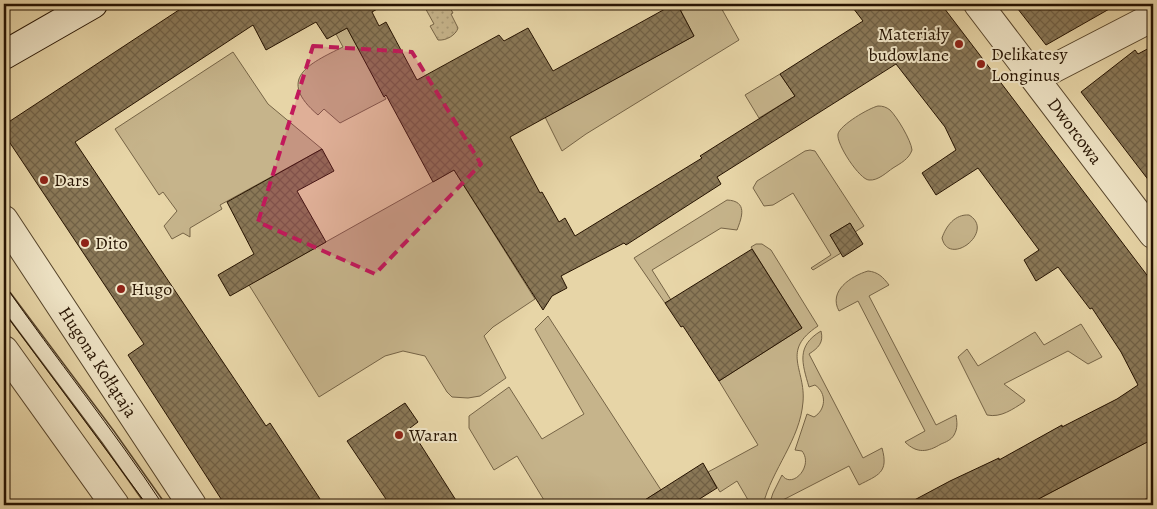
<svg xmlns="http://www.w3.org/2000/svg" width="1157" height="509" viewBox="0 0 1157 509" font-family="Alegreya,serif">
<defs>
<pattern id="garden-dots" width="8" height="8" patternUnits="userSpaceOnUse" patternTransform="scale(1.25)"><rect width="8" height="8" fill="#c6b48b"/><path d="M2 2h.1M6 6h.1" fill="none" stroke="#aa9a76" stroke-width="1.8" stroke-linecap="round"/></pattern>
<pattern id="building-cross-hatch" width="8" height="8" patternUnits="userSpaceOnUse" patternTransform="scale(1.25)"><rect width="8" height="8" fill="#8a7857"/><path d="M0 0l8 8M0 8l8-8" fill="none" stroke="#716146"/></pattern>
</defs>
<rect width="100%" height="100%" fill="#e7d5a7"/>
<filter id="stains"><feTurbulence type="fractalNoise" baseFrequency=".004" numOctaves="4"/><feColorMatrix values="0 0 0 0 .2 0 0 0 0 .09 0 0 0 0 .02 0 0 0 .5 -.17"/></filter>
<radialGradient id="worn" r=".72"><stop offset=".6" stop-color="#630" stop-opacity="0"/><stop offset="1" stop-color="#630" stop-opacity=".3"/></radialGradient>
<g fill="#c6b48b" stroke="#766446">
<polygon points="692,4 719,4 739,40 586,134 562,151 545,117 694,36 681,11"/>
<path d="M347,28L386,99L340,123L324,109L318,115C276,79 308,64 343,47L336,34Z"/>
<polygon points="233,52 268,104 322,149 220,205 222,209 190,228 190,237 183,233 172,239 164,226 177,211 163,192 159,195 115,129"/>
<polygon points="780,74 795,96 759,118 745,95"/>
<path d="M878,106C883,106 886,107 890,110C897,117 911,140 912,150C909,159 901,163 893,168C887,172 878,181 869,180C860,180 836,144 838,134C840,125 869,108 878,106Z"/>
<polygon points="810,150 815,151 864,226 855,232 850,223 830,235 841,253 813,270 811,268 831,255 793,193 773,205 764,206 753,188 757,181 805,151"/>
<polygon points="454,170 535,299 493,327 484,336 506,378 480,396 468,398 452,397 447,392 425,356 403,351 385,356 319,397 249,285"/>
<path d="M727,200C748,201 742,217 737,230L721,228L652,270L671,300L665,303L634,258Z"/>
<path d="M969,215C996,231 949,268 942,238C946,226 955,214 969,215Z"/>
<path d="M756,244H762L771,250L818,326C780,351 806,369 803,402C800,440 772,469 763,505H751L737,481L720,492L708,472L758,445L719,381L802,328L751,247Z"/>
<path d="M868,271C878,272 883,277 889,285L869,296L936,425L956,415C957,422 958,428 954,435C951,440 946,442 941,444C928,452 917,454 905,442L925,431L858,301L839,311C828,291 851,276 868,271Z"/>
<polygon points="548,316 661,490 637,505 547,505 517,456 494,470 469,428 469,416 509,387 542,439 584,414 535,329"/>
<path d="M1081,324L1102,357L1088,364L1068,351L1004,384L1025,400L1024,402C1013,409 1001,418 987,415L958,357L967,349L978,366L1035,332L1044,345Z"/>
<path d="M821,331C824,343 818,348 809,354L863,458L882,448C889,473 878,475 859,485L849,466L779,502L780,505H769L773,493L782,475C792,490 814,466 802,451L795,450L807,414L814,417C826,410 827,393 815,385L809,387C802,363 796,346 821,331Z"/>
<polygon points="1153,439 1153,495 1134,505 1027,505"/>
</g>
<path fill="url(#garden-dots)" stroke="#766446" d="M423,4H448L453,13L451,14L458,28C456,35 446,41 438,40L430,26L434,24Z"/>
<g fill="url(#building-cross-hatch)" stroke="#261301">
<polygon points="188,4 386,4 372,12 379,26 386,22 417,80 499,35 504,41 528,28 553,71 674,4 677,4 694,36 510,137 540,193 542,192 559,222 565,218 575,236 702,158 700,156 795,96 780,74 863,21 850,4 941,4 1153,283 1153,439 1027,505 905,505 950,481 999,458 999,460 1062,425 1062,427 1117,399 1138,385 1121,352 1092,308 1090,309 1058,267 1036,281 1024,260 1039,250 978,168 936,195 922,173 956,150 945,127 896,64 717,177 721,184 626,245 624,243 561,276 567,288 552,296 543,310 454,170 433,182 386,95 384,97 347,28 327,39 316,22 266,50 253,25 75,142 266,426 270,423 324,505 225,505 128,355 144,344 4,134 4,125"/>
<polygon points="1014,4 1118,4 1046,45"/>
<polygon points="1153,46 1153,186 1081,92 1135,50 1138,54"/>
<polygon points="322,149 334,171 297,191 326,242 230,296 218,275 254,254 227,202"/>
<polygon points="850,223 863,244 843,257 830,235"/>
<polygon points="752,249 802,328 719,381 683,326 681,327 665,303"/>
<polygon points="405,403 418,422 410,428 459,505 390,505 347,441"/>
<polygon points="703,463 717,488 690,505 637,505"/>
</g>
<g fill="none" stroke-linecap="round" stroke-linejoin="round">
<g stroke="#56442a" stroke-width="18">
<polyline id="service" points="4,298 108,437 156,505"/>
</g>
<g stroke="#56442a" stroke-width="30">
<polyline id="minor" points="1035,78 1153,17"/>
</g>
<g stroke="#56442a" stroke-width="30">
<g id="tertiary">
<polyline points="978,4 1153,234"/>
<polyline points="4,220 192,505"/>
<polyline points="4,350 115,505"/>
</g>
</g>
<g stroke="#261301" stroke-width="30">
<polyline id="secondary" points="4,55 93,4"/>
</g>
<use href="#service" stroke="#efe4c6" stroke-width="15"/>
<use href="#minor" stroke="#efe4c6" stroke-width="28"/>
<use href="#tertiary" stroke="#efe4c6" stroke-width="28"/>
<use href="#secondary" stroke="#efe4c6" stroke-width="28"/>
<g stroke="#261301" stroke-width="1">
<path d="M4,284C56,359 113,429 163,505"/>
<polyline points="4,312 147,505"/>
</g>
</g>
<path fill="#c2185b" fill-opacity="0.2" stroke="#c2185b" stroke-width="4" stroke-dasharray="10 6" stroke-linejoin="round" d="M313,46L412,52L481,164L375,274L258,222Z"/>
<g fill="#8f2418" stroke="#efe4c6" stroke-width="2">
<circle cx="959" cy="44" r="5"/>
<circle cx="981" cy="64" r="5"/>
<circle cx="44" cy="180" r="5"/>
<circle cx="85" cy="243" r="5"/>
<circle cx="121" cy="289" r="5"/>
<circle cx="399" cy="435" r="5"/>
</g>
<g text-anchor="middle" stroke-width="4" stroke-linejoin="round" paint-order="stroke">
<g font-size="18" fill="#261301" stroke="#efe4c6" text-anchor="start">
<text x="949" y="40" text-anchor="end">Materiały<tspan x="949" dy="21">budowlane</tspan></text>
<text x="991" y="60">Delikatesy<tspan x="991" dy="21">Longinus</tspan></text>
<text x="54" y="186">Dars</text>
<text x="95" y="249">Dito</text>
<text x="131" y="295">Hugo</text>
<text x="409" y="441">Waran</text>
</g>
<g font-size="18" fill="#261301" stroke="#efe4c6">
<text transform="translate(1075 131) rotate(53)" y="6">Dworcowa</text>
<text transform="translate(98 362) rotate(57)" y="6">Hugona Kołłątaja</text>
</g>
</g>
<rect width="1157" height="509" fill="none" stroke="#e7d5a7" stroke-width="20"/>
<rect x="5" y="5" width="1147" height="499" fill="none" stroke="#261301" stroke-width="2.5"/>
<rect x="10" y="10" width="1137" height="489" fill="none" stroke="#261301"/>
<rect width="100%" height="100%" filter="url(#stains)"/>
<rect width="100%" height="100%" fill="url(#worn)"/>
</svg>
